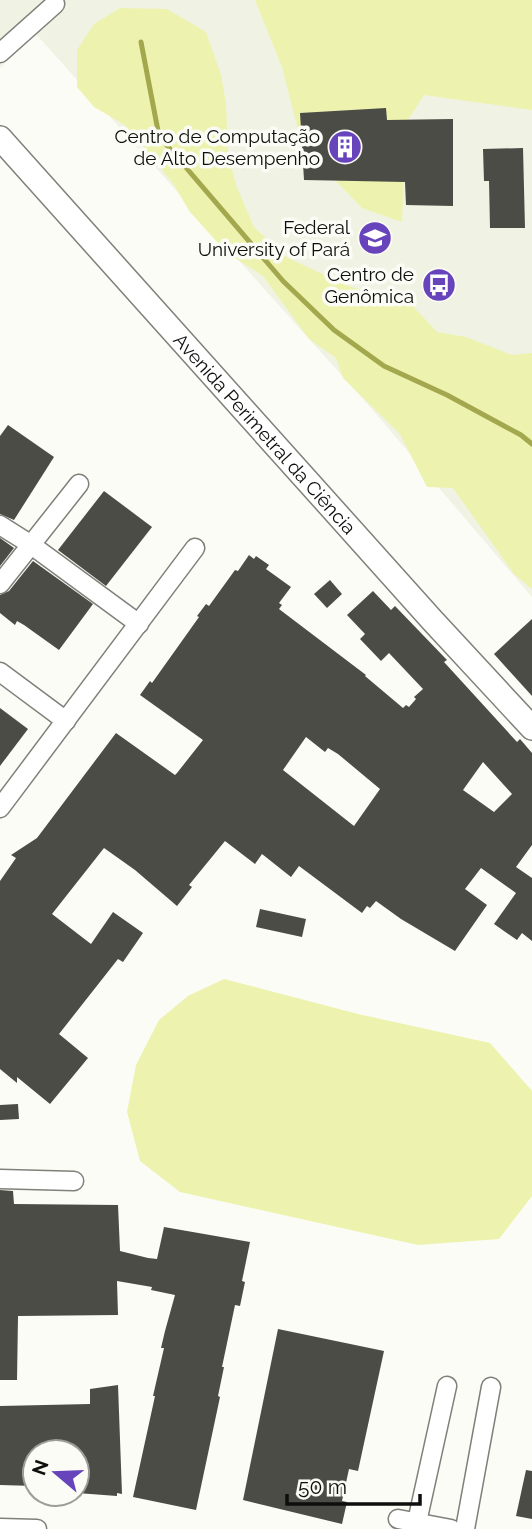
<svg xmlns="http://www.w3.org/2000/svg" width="532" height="1529" viewBox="0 0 532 1529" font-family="Raleway,sans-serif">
<rect width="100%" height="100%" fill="#fbfcf5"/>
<polygon fill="#f0f2e3" points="0,0 532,0 532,597 371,408 36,34 0,68"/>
<g fill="#edf3ae">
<polygon points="255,0 532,0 532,110 424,95 406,123 402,222 362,208 302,146 282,67"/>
<polygon points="120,8 167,9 206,32 221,75 226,104 228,152 236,185 254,227 286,257 346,285 385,298 409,302 437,332 466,337 512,355 532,353 532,589 514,574 453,488 427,487 400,434 343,378 336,358 309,339 263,276 226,252 190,212 172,182 125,125 94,107 77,87 77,50 94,24"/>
<polygon points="224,979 358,1014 490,1043 532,1091 532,1196 499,1239 418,1245 180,1192 140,1161 127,1112 136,1065 159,1020 188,996"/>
</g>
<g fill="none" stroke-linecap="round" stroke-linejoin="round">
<polyline stroke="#a3a84f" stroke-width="5" points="141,42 159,136 283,281 334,330 384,366 447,395 521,435 532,444"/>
</g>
<g fill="#4b4c46" fill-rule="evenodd">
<polygon points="386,108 387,120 453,119 453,206 406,205 405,182 304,180 300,113"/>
<polygon points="523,148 525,228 490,228 489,181 484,181 483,149"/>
<polygon points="8,425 54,457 14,520 0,514 0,436"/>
<polygon points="104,491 152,527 106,586 58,550"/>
<polygon points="0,538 14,548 0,566"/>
<path d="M249,555L254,559L256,556L269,565L266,569L291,587L279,603L282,605L279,609L366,675L365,676L403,708L406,705L409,707L416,699L414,697L423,689L389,653L381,661L360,639L365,634L347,615L373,591L391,610L395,606L447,660L444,662L517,742L520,739L532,753V845L516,867L532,878V941L522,933L517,940L494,924L516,893L481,868L465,889L487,905L455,951L401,919L376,901L370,908L367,906L362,913L299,866L291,877L262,854L255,864L225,841L189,885L192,887L177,906L135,870L104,848L52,914L91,944L113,912L143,933L123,962L118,959L59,1034L88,1058L50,1104L17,1077V1083L0,1069V881L16,858L11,855L37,838L116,733L175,775L177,773L203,740L140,695L150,681L152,683L199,617L197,616L206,604L209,606L235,570L238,571ZM306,737L325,752L328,748L338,754L380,789L354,826L283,770ZM483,762L512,794L494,812L463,790Z"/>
<polygon points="33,561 93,604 59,650 24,625 17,621 15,625 0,613 0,595 9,591"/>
<polygon points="330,580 342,594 327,608 314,594"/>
<polygon points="532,619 532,696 494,654"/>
<polygon points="0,708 28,729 0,766"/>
<polygon points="260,909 306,919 302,937 256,927"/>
<polygon points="18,1104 19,1119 0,1120 0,1105"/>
<polygon points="0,1190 13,1191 14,1204 118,1205 120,1251 148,1258 157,1259 164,1227 250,1242 242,1281 245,1282 240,1306 235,1305 222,1367 224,1367 218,1396 220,1397 196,1510 133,1497 155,1396 153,1396 164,1348 161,1348 165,1331 175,1295 151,1290 152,1287 117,1281 118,1315 18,1316 17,1380 0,1380"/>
<polygon points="278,1329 384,1351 358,1471 349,1469 342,1501 347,1502 342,1524 243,1500"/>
<polygon points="118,1385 122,1494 117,1493 117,1496 77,1493 77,1452 35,1452 35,1486 0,1485 0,1406 90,1404 90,1389"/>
<polygon points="526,1470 532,1471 532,1519 516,1516"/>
</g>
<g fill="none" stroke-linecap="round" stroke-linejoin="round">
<g stroke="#7f807a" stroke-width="21">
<g id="minor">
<polyline points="0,53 55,4"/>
<polyline points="0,525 30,544 139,624"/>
<polyline points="0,584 79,484"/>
<polyline points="0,672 66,721"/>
<polyline points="0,808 195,548"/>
<polyline points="0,1179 74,1181"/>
<polyline points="398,1519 451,1529"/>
<polyline points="417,1522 447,1386"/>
<polyline points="0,1528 37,1529"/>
<polyline points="465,1529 491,1387"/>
</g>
</g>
<g stroke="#7f807a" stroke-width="26">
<g id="major">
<path id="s1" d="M0,138L432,620L532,728"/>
</g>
</g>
<use href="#minor" stroke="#fff" stroke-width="18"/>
<use href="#major" stroke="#fff" stroke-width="23"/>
</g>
<defs>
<g id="building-disc" transform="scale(1.75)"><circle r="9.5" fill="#6744bc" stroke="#fbfcf5"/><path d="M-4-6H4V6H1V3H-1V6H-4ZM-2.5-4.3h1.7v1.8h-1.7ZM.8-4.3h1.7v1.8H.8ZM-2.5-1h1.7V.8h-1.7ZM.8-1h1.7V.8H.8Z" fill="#fff"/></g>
<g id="university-disc" transform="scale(1.75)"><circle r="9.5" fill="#6744bc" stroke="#fbfcf5"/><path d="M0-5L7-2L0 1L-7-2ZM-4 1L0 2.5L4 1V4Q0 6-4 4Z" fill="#fff"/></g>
<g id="bus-disc" transform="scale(1.75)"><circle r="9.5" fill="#6744bc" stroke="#fbfcf5"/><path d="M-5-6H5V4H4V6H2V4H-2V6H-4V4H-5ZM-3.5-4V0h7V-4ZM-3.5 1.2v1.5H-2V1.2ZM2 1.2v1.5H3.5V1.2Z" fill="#fff"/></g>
</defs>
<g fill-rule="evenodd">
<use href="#building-disc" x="345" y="147"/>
<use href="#university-disc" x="375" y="238"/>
<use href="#bus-disc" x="439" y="285"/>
</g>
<g text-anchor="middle" stroke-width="7" stroke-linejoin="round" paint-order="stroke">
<g font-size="19" fill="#0e0e0c" stroke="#fbfcf5" text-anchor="end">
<text x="320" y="143">Centro de Computação<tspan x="320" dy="22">de Alto Desempenho</tspan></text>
<text x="350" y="234">Federal<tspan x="350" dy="22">University of Pará</tspan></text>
<text x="414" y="281">Centro de<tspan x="414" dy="22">Genômica</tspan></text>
</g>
<g font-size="19" fill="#0e0e0c" stroke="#fbfcf5">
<text dy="7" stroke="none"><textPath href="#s1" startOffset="397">Avenida Perimetral da Ciência</textPath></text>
</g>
</g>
<g transform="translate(56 1473) rotate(289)"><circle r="33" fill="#fbfcf5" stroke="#9c9d98" stroke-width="2"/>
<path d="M0-5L12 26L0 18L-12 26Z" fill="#6744bc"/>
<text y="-10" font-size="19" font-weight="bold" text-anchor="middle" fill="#0e0e0c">N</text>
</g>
<path d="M287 1494v10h133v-10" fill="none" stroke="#0e0e0c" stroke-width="3.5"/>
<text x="298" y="1494" font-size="21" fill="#0e0e0c" stroke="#fbfcf5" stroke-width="5" paint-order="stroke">50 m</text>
</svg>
